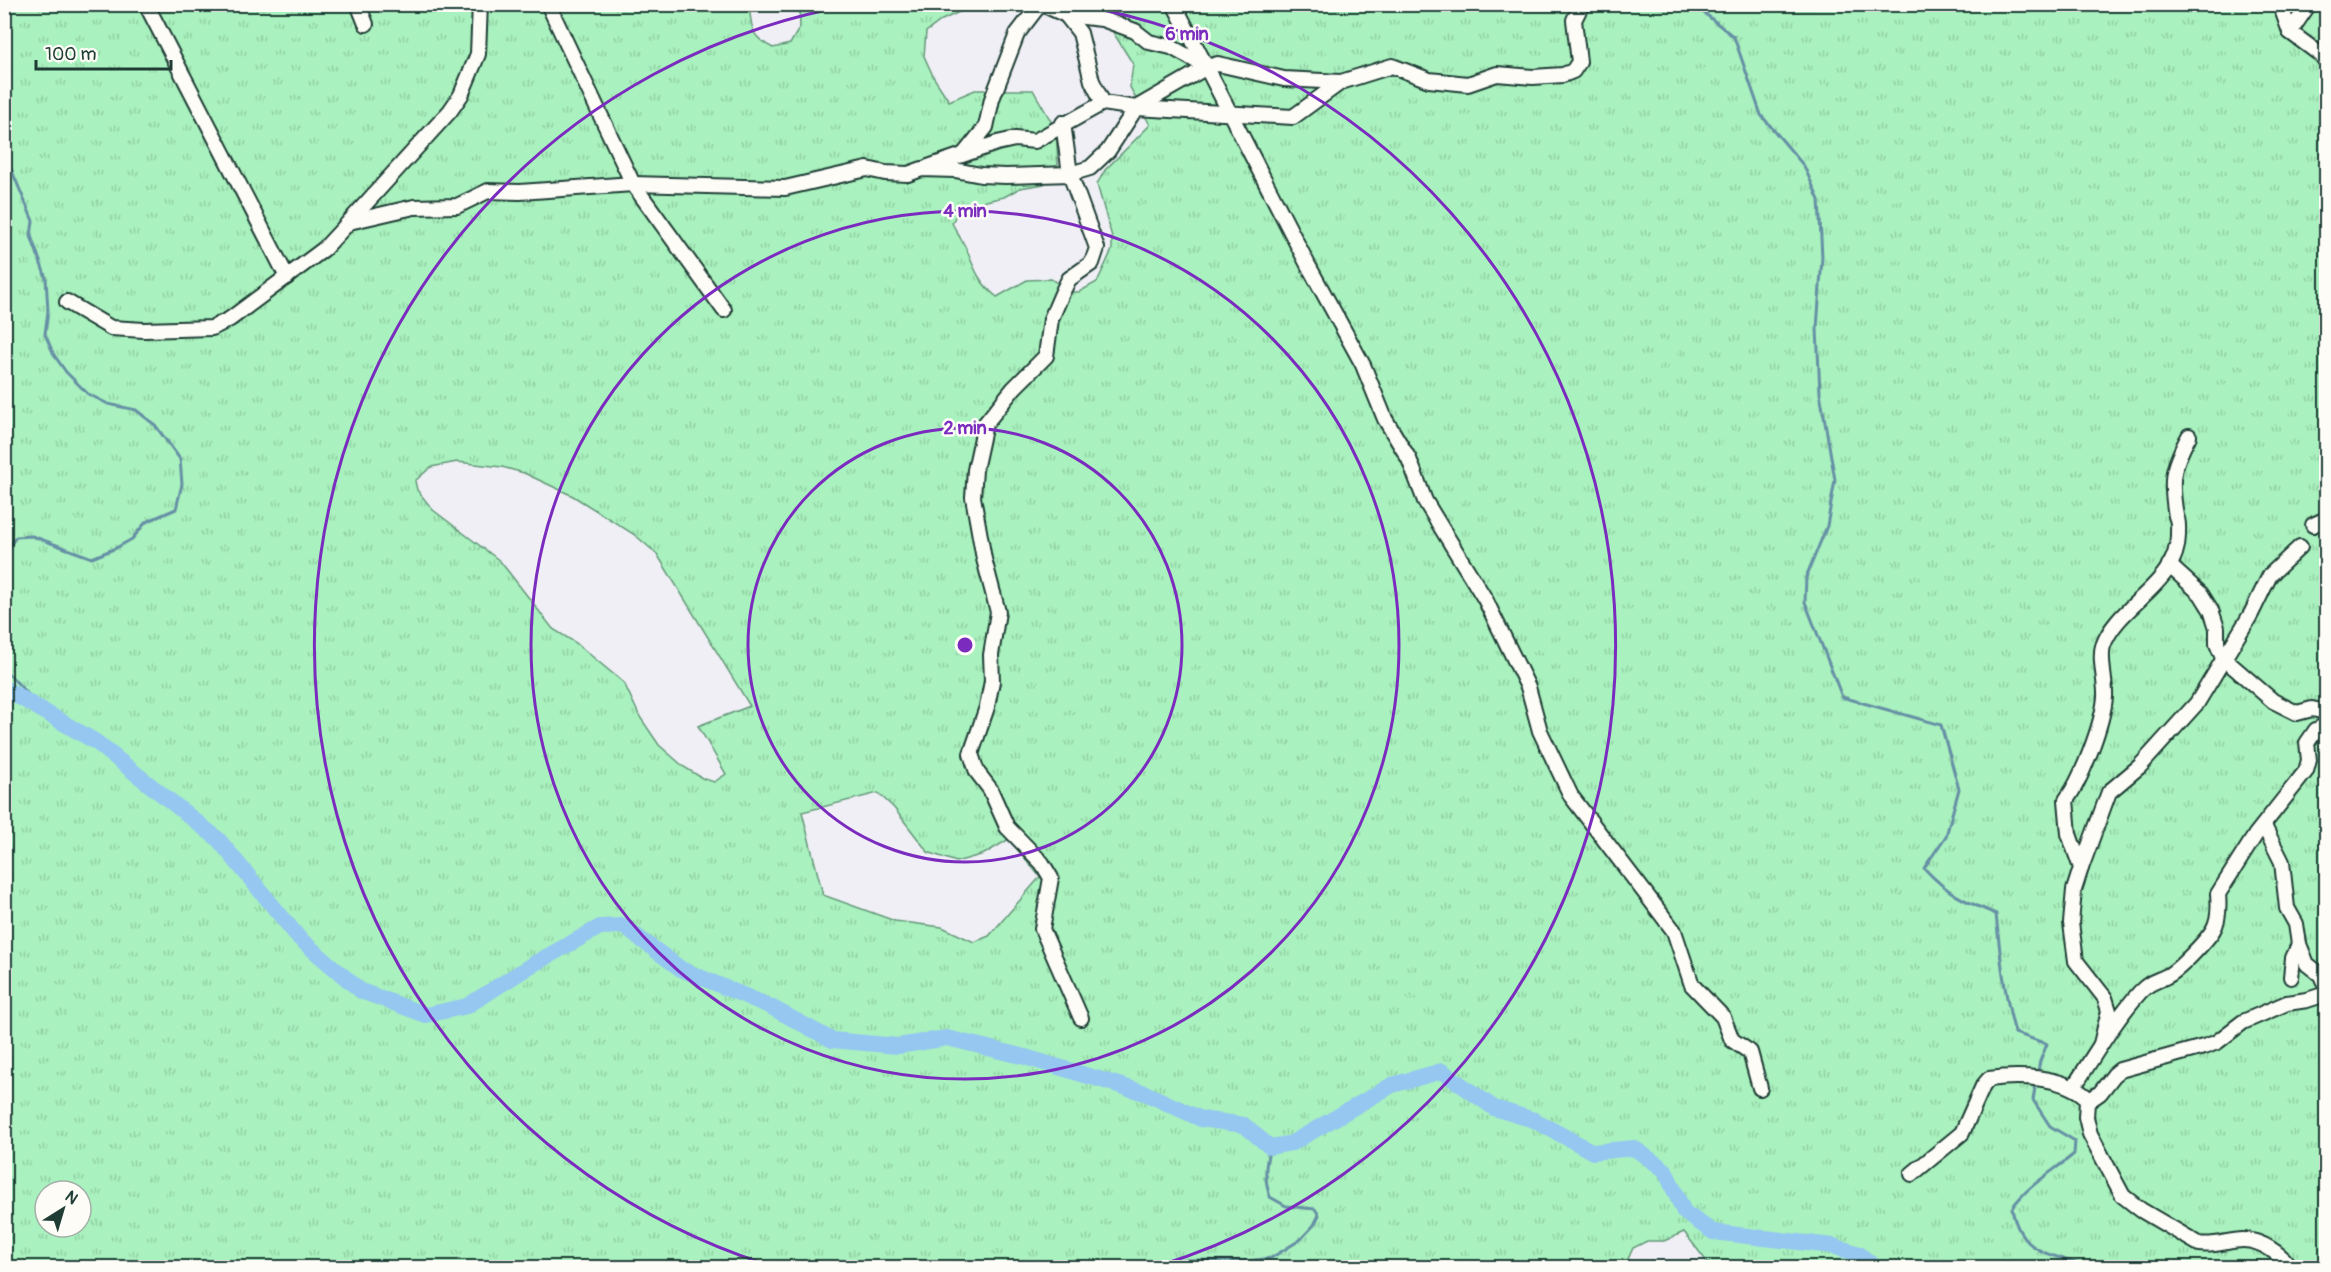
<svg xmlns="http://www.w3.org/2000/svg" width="2331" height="1272" viewBox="0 0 2331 1272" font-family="Pangolin,sans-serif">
<defs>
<pattern id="grass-tufts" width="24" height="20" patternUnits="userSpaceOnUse" patternTransform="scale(1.5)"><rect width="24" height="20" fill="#a9f1be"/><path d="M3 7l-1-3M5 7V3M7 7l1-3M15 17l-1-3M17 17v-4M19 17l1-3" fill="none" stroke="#91d0a4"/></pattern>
</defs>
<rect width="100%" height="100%" fill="#efeff5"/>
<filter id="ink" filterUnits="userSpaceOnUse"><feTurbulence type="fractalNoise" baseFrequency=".0167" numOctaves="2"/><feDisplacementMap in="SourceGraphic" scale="12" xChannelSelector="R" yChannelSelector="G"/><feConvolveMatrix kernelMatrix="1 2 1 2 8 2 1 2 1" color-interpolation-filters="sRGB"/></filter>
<g filter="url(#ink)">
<path fill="url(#grass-tufts)" stroke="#649779" stroke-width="1.5" fill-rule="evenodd" d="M5,5H749C752,29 750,36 773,48L790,44L800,27L799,5H974L942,20L926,32L924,56L934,78L949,101L975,90H1033L1056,130L1058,165L1044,184L1020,188L1004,197L977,203L958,211L952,223C957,233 964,243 968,253C975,271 981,285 997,297L1027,280L1051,279L1072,292H1079L1097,282L1112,250V237L1097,184L1105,170L1150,125L1130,87L1133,64L1096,5H2326V1267H1711L1684,1232L1664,1241H1647L1633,1248L1624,1268H5ZM457,462L502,467L524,473L573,496L635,535L657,554L750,706L698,726L726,774L714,782L702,778L684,767L659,745L640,717L624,683L576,643L553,629L500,561L433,510L417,490L415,481L431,467ZM878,793L894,808L928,852L956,862L984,854L1009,839L1040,877L989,936L974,942L942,927L895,921L823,895L802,812ZM45,1191H81V1227H45Z"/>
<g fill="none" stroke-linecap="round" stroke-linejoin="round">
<g stroke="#6690a5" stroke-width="3">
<path d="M1678,4L1703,12L1734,37L1761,115L1804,166L1819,200L1822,257L1817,329L1820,393L1835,480L1827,526L1806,577L1805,602L1842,697L1941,725L1959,789L1946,836L1924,868C1948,894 1964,901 1996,914C2000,954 2004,993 2015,1033L2047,1044L2040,1061L2037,1076"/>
<polyline points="4,152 33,221 31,236 46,278 48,311 45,334 54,355 66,372 88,394 108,404 136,410 155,425 180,459 182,484 176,509 146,522 132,539 116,548 92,558 32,536 16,537 4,553"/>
<polyline points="4,669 44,711"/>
<path d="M2036,1082L2033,1100L2050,1126L2075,1141L2074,1154C2054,1171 2028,1185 2012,1208C2020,1255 2051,1253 2089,1268"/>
<path d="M1170,1268L1182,1260L1248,1261L1271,1258L1300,1240L1314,1225L1319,1215L1315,1209L1286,1206L1270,1197C1264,1179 1265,1165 1270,1147"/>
</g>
<polyline stroke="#95c7f1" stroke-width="16" points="4,688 96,742 218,839 299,938 361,991 426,1015 467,1006 530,966 600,927 623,926 681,969 769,1006 832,1040 898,1046 947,1038 1025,1057 1145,1093 1201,1119 1244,1125 1270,1147 1292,1143 1392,1085 1442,1071 1494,1108 1534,1120 1593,1152 1634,1148 1665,1170 1684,1212 1713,1232 1833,1246 1859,1254 1876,1268"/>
<g stroke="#1f3d34" stroke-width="18">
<g id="minor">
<polyline points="146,4 287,277"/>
<polyline points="358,4 366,24"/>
<polyline points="548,4 633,184 724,310"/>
<polyline points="1042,4 1066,15 1102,19 1135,31 1149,42 1171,47 1207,67"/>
<polyline points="1174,4 1308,265 1363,365 1385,419 1409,459 1425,501 1485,599 1528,687 1540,731 1571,796 1674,931 1692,985 1723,1017 1732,1040 1750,1052 1760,1088"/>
<polyline points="2280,4 2290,32 2321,55 2326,61"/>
<polyline points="1066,15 1080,33 1092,81 1103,103"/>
<polyline points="2290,32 2309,4"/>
<polyline points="1063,123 1070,174 1097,248 1092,263 1069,279 1063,291 1051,319 1046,356 1014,388 985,424 975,470 973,497 984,559 998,612 991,655 992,681 987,707 971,754 977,772 990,789 1007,827 1042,863 1051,878 1042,929 1081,1018"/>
<polyline points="965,153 986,127 992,99 1017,34 1040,4"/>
<polyline points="928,167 997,143 1015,139 1035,141 1103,103 1136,108 1207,67 1218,64 1284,79 1341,82 1392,66 1429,80 1468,84 1497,74 1533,77 1563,75 1573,71 1579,62 1574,20 1582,4"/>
<polyline points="349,222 450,111 461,95 478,54 480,4"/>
<polyline points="67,302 111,328 144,330 212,328 230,319 304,264 324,249 349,222 414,207 457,206 488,191 520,192 633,184 785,188 867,169 885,173 908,174 922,169 955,170 981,175 1006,176 1070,174 1090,168 1108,151 1136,108 1293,117 1341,82"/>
<polyline points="2313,525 2326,519"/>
<polyline points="2169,565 2201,594 2211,610 2217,628 2217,644 2223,658 2273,701 2297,713 2312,709 2326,712"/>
<polyline points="2264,826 2282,862 2287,908 2296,924 2299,944 2307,964 2321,975 2326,987"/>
<polyline points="2081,868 2109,792 2140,766 2197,703 2251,614 2270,575 2300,547"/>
<polyline points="2291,977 2293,958 2299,944"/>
<path d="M2101,1044L2109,1011L2105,998L2076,961L2071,923L2074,890L2081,868L2069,834L2066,800C2082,779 2103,723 2105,697C2106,683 2099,658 2103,646C2117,604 2179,585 2178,534C2178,527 2179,522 2176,516C2170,480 2171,469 2189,436"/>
<path d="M2073,1088C2094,1056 2114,1021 2140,992C2151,981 2155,982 2167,976C2178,971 2207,940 2213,930C2219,920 2219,905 2218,894L2256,834L2306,771L2309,760L2307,743L2316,730L2326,725"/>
<polyline points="2087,1102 2100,1093 2114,1075 2120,1070 2207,1046 2217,1042 2243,1022 2287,1003 2307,1000 2326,994"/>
<path d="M1912,1174L1962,1133L1983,1086L1989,1079C2019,1075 2061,1076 2085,1096L2087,1102L2086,1117L2090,1134L2123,1196L2141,1210L2199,1244C2214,1247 2228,1240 2243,1240C2262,1240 2280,1254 2292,1268"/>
</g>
</g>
<use href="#minor" stroke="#fdfcf7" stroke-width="14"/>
</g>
</g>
<g fill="none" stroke="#7b2cbf" stroke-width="3">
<circle cx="965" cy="645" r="217"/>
<circle cx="965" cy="645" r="434"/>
<path d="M775 1267A650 650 0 0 1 852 5M1078 5A650 650 0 0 1 1155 1267"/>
</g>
<circle cx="965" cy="645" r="9" fill="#7b2cbf" stroke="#fdfcf7" stroke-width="3"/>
<g font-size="18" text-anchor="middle" font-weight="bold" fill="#7b2cbf" stroke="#fdfcf7" stroke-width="5" stroke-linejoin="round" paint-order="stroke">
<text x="1187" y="40">6 min</text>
<text x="965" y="217">4 min</text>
<text x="965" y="434">2 min</text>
</g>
<rect width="2331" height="1272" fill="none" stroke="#fdfcf7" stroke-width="24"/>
<rect x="12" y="12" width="2307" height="1248" fill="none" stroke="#1f3d34" stroke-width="2" filter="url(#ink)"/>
<g transform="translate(63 1209) rotate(37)"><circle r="28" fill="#fdfcf7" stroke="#a4b0a9" stroke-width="1.5"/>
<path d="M0-4.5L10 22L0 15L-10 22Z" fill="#1f3d34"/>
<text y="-9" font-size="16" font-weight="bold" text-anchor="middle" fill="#1f3d34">N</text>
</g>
<path d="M36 60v9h135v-9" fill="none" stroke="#1f3d34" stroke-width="3"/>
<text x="45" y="60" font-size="18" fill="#1f3d34" stroke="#fdfcf7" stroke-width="4.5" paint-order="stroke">100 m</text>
</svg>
